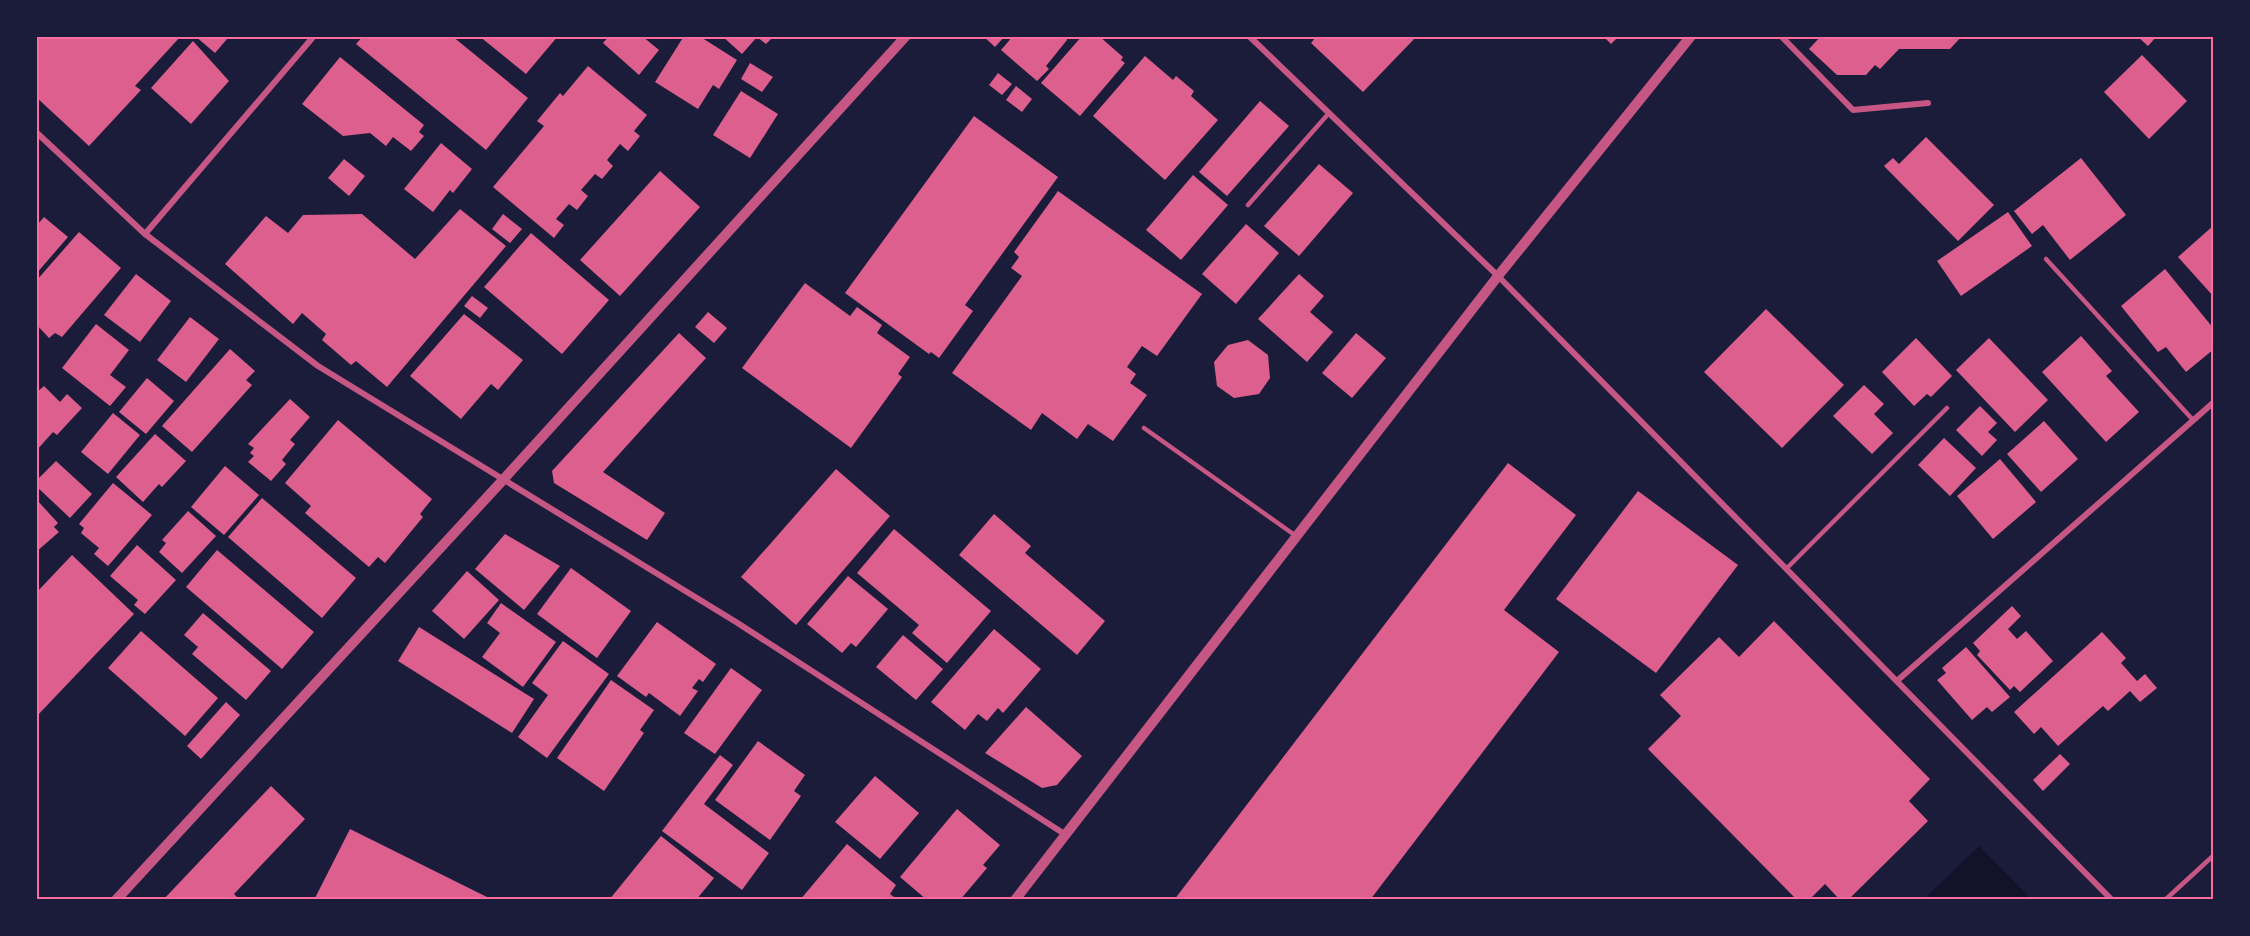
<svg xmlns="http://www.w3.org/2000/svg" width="2250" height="936" viewBox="0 0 2250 936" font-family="Merriweather,serif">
<rect width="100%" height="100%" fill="#1b1b3a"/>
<polygon fill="#12122b" points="1979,846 2032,900 1923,900"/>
<g fill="#dd5f8e">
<polygon points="36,36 181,36 135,86 141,90 89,146 36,97"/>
<polygon points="195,36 223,36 227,39 215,53"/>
<polygon points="363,36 452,36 528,98 486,150 356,44"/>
<polygon points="479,36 558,36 526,74"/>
<polygon points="609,36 642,36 659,50 639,75 603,43"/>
<polygon points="684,36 699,36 737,60 719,89 713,85 698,109 655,82"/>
<polygon points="722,36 774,36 766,44 757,37 742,54"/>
<polygon points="983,36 1005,36 995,47"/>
<polygon points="1013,36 1066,36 1067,40 1046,66 1049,69 1037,81 1001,50"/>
<polygon points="1082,36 1099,36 1123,57 1121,60 1125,63 1080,116 1041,83"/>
<polygon points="1317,36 1417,36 1363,92 1311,43"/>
<polygon points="1603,36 1619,36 1611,44"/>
<polygon points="1821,36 1962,36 1950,49 1899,49 1880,69 1875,65 1866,75 1837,75 1809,49"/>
<polygon points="2137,36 2157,36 2148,46"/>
<polygon points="193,41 229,81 191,124 151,88"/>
<polygon points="2142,55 2187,101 2149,139 2104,92"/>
<polygon points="1145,56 1173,80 1176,76 1194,91 1191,96 1218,120 1165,180 1093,116"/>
<polygon points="340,57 424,125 419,132 424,136 411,151 393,137 386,146 370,133 343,136 302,104"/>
<polygon points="750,63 773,77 762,92 741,79"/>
<polygon points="588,66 647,115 634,131 640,136 628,151 620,144 607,160 613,166 602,179 595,174 581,190 588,196 577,210 569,204 556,219 564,225 554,238 493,187 544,126 537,121 560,93 563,96"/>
<polygon points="998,73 1012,84 1002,95 989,85"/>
<polygon points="1016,86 1032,99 1022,112 1006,100"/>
<polygon points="741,91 778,114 750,158 713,135"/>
<polygon points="1260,101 1289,126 1227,196 1199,172"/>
<polygon points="974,116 1058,177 965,305 973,311 939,358 931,352 929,354 845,293"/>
<polygon points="1926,137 1994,205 1958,241 1884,166 1893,158 1899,164"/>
<polygon points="441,143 472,169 453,193 450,190 433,212 404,189"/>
<polygon points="2081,158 2126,215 2070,260 2043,225 2032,234 2014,211"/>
<polygon points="344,159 365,176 349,196 328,178"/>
<polygon points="1319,164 1353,193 1299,256 1264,226"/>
<polygon points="660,171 700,207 620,296 580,260"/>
<polygon points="1193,175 1228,205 1181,260 1146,230"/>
<polygon points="1058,191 1202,294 1157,356 1142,346 1127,367 1136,374 1130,383 1147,395 1113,441 1088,424 1077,439 1042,413 1031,430 952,373 1022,276 1011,268 1019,257 1014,252"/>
<polygon points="460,209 506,246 387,387 356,361 351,365 322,340 326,334 302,313 293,324 225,264 266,216 288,233 303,215 362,214 415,259"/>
<polygon points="2008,212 2032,246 1961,296 1937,261"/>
<polygon points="503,214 522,229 510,243 492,229"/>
<polygon points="44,217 68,237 36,274 36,222 38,224"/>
<polygon points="1246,224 1279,253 1236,304 1202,274"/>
<polygon points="2214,225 2214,297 2178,257"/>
<polygon points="79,232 121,268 62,337 55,333 49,338 36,324 36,281"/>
<polygon points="531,233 609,300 562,354 484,287"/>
<polygon points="2165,269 2214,329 2214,349 2186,372 2166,347 2158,352 2121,306"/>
<polygon points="136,274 171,301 140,342 104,315"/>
<polygon points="1299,274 1324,296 1310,312 1333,332 1307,362 1258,319"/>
<polygon points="805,283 850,316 857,307 882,325 877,333 910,357 898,374 902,377 851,448 742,368"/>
<polygon points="472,296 488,308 480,318 464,306"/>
<polygon points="1766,309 1844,385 1782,448 1704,372"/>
<polygon points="708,312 727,328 714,343 695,327"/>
<polygon points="464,314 523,360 498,390 491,384 461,419 410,376"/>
<polygon points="190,317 219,339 186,382 157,360"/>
<polygon points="96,324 129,350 110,375 126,387 110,406 62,368"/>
<polygon points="679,333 706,358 603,472 665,513 647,540 554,483 552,471"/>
<polygon points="1356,333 1386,358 1352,398 1322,373"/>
<polygon points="2081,336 2112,371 2106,376 2139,412 2106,442 2042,372"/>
<polygon points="1916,338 1952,376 1931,397 1927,394 1914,406 1882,372"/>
<polygon points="1989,338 2048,400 2015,432 1956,370"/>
<polygon points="1248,340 1268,355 1270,378 1259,394 1234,398 1217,386 1214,362 1228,345"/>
<polygon points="230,349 255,371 246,380 252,385 192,452 162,426"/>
<polygon points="147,378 174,401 146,434 119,412"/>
<polygon points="1864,385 1884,404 1874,414 1893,433 1872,454 1833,416"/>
<polygon points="44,386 60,402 67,394 82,408 57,435 53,432 36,451 36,393"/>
<polygon points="290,399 310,417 290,440 295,444 282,460 286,464 271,481 248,462 254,456 250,453 254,448 248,444"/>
<polygon points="1980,406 1997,423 1988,432 1997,440 1982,456 1956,430"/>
<polygon points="113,413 140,435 108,474 81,452"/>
<polygon points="338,420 432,499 420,514 423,517 385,563 378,557 369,567 305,513 311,506 285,483"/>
<polygon points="2044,421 2078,459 2041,492 2007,454"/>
<polygon points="155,434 186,461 162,487 159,484 143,502 116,477"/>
<polygon points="1944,438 1976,468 1950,496 1918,465"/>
<polygon points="2000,459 2036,502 1993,539 1957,496"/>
<polygon points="56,461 92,494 70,518 36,486 36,481"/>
<polygon points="1508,463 1576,515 1504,610 1559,652 1370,900 1174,900"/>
<polygon points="225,466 259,495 224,535 191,507"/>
<polygon points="836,469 890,516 796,625 741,577"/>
<polygon points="113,483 152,515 108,566 94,554 99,548 81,533 84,528 79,524"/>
<polygon points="1638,491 1738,565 1656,673 1556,599"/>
<polygon points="262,498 356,578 322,618 228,537"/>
<polygon points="36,499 58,523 54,527 59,532 36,552"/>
<polygon points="188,511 216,536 182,573 159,552 166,543 162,540"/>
<polygon points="994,514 1031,546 1025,553 1105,621 1077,655 959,555"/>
<polygon points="894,529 991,611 947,663 912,633 919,625 857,573"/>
<polygon points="505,534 560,566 524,610 475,569"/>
<polygon points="137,545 176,580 145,614 134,605 138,600 110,576"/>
<polygon points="217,550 314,632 282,669 186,587"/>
<polygon points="72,555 134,614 36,717 36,593"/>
<polygon points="571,568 631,611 597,658 537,614"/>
<polygon points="467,571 499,600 464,639 432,611"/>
<polygon points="848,576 888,609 856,647 851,643 842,653 807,624"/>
<polygon points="501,603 556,642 523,687 482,657 500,633 487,623"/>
<polygon points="2012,606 2021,616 2008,629 2017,639 2026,631 2053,661 2020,692 2014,686 2010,690 1977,655 1980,651 1973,643"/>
<polygon points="203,613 271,671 246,700 192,654 198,647 184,635"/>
<polygon points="1774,621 1930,779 1909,801 1928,821 1848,900 1840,900 1825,884 1809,900 1797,900 1648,749 1681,716 1660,695 1719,637 1739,657"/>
<polygon points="657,622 716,664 703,682 699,679 692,688 698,691 680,716 649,693 646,697 617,676"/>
<polygon points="419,627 534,699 512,733 398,661"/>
<polygon points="994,629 1041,669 1003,713 998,708 987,721 978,714 965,730 931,702"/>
<polygon points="141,631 218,698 185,736 108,668"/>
<polygon points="2102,632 2126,658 2121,663 2137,681 2145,674 2157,688 2140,702 2130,691 2108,711 2103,706 2058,746 2041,727 2034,734 2014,712"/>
<polygon points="903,635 943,669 916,700 876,667"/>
<polygon points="563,641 609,674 547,758 518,737 548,695 532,683"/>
<polygon points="1966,647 2010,697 1992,712 1987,707 1972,720 1937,680 1946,673 1942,668"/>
<polygon points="731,668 762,690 715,754 684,733"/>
<polygon points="611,680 654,710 640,730 644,733 604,791 557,758"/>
<polygon points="226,702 240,715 201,759 187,746"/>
<polygon points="1026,707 1082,756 1057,785 1042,788 985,753"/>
<polygon points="758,741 805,775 794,791 801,796 770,840 715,800"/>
<polygon points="2060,754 2070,764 2043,791 2033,780"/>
<polygon points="720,755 733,765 704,804 769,853 742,890 662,831"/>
<polygon points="875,776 919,813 880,859 835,822"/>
<polygon points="271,786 305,819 234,894 240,900 163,900"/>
<polygon points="957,809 1000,845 983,865 987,868 960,900 927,900 900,877"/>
<polygon points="350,829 493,900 314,900"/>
<polygon points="661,836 714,878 696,900 609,900"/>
<polygon points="847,844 896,885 890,894 894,897 891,900 800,900"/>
</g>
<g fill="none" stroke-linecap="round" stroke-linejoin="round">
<g stroke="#c65784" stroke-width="4.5">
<polyline points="1248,205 1329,113"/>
<polyline points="2046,259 2193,420"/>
<polyline points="1144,428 1296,536"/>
<polyline points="1787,568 1947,408"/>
<polyline points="2165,900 2214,855"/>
</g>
<g stroke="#c65784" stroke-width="6">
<polyline points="1249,36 1498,276 2112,900"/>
<polyline points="1781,36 1853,110 1928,103"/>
<polyline points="36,132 145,234 318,366 736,622 1066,835"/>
<polyline points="145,234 314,36"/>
<polyline points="1898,680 2214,402"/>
</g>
<g stroke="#c65784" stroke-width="10">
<polyline points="116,900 502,481 906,36"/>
<polyline points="1015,900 1498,276 1691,36"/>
</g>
</g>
<rect width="2250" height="936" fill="none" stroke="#1b1b3a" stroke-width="75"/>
<rect x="38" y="38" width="2174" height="860" fill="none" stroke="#ff6b9d" stroke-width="2"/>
</svg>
